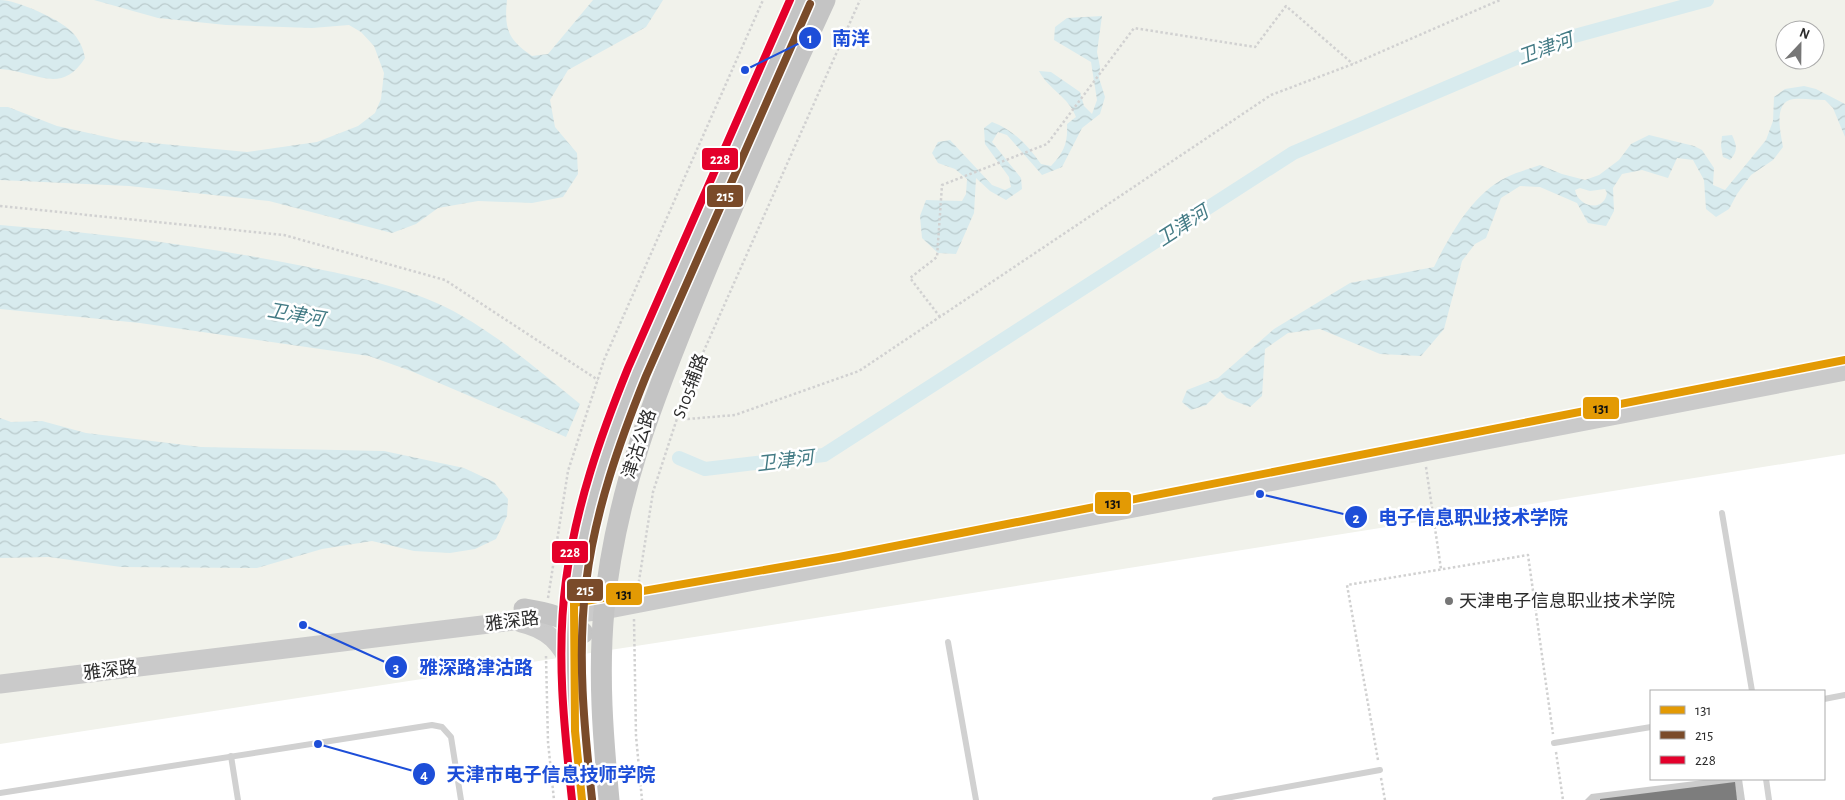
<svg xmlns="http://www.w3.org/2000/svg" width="1845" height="800" viewBox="0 0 1845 800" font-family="'Alegreya Sans','Noto Sans SC',sans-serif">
<defs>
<pattern id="water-waves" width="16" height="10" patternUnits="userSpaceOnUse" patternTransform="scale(1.25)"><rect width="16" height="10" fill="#d8ebee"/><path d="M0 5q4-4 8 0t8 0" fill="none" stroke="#bacacc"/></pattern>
</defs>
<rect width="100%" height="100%" fill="#fff"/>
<path fill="#f1f2eb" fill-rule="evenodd" d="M0,0H1845V454L759,627L0,744ZM1785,30H1815V60H1785Z"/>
<g fill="url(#water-waves)" fill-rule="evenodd">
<path d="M0,0C17,0 59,19 71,31C79,39 83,47 85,58C61,96 36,71 0,69Z"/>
<path d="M94,0H507C504,29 508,40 532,56L548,54L593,0H663L646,27L568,70L550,100L555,127L577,153L578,174L563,197L532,203L478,201L438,208L416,224L392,233L269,201L129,186L0,180V107H8L57,126L120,140L247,152L317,142L358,126L375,113L381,99L384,73L374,46L361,32L349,25L312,28L226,25L158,18Z"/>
<path d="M1102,16L1097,52L1100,67L1099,78L1105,97L1100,114L1082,128L1062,167L1042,175L1007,135L998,132L992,142L1021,178L1022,189L1006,200L990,191L976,178L974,213L956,254L938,253L922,238L920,216L926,200L962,201L966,194L967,179L955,169L938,163L932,153L938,142L950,140L992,185L1005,190L1011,187L1009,177L985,144L984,128L992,122C1014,130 1028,146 1041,164L1051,166C1064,152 1068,143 1067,124L1076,117C1069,97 1048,89 1039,71L1051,72L1080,92L1084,106L1092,114L1097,100L1091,62L1054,40L1055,27L1067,18Z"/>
<path d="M1804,86L1816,89L1845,104V137L1833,108L1825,100C1815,100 1803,98 1794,99C1772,101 1781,134 1783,147L1773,160L1751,175L1737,194L1729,209L1716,217L1706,209L1704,180L1693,160L1677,158L1668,178L1642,170L1622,174L1613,188L1614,211L1606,226L1588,223L1577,203L1540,187L1520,186L1501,198L1486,238L1475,244L1462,261L1444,329L1421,356L1380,354L1320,329L1288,333L1265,349L1262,396L1250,407L1227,398L1220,391L1206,405L1191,410L1182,402L1187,390L1218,378L1274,329L1350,283L1434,267C1450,235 1472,194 1507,177C1517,172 1529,169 1540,165L1562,174L1585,180L1599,175L1619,160L1631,144L1649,135L1694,146L1702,150L1714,168L1713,185L1725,190L1766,140L1773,121L1774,97L1785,89ZM1580,188L1590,191L1605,189L1607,193C1604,213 1578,207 1575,190Z"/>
<path d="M1732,135C1737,146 1738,151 1730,160L1723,157L1721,146L1722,136Z"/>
<path d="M0,225C102,233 203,246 303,266C354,276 417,289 462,316C504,340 542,373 580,404L566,437L411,371L369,356L140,323L0,309Z"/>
<polygon points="0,418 11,422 42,421 86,433 201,447 384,451 464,468 494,482 508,499 507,516 496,539 475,549 450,553 414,551 372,541 322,549 257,568 121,567 49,557 0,558"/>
</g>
<polygon fill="#0003" points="1711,779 1742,779 1745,800 1585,800 1591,794"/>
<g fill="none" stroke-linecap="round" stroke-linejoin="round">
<polyline stroke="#d8ebee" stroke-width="14" points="679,458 705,469 824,455 1293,153 1556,41 1707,0"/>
</g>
<polygon fill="#7d7d7d" points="1735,782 1737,800 1600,800 1600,799"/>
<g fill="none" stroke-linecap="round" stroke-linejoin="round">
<g stroke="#d1d1d1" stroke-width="2.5" stroke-dasharray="2.5 2.5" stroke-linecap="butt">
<polyline points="0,206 284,235 445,280 598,380"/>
<polyline points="940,317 910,278 937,257 942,185 1047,144 1134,28 1255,47 1286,6 1353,64"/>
<polyline points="678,416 688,419 735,415 859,371 1271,95 1353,64 1500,0"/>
<polyline points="1426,467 1441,569"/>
<polyline points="638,587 653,492 686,391 860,0"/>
<polyline points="548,598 568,471 604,360 763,0"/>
<polyline points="634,619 636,736 642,800"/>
<polyline points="546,656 548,742 554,800"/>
<polyline points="1556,752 1563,800"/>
<polyline points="1378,760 1347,585 1528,555 1553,734"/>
<polyline points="1381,778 1385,800"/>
</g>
<g stroke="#d1d1d1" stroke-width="6">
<polyline points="1722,513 1752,691"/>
<polyline points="948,642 976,800"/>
<polyline points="1824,699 1845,695"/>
<polyline points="1554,743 1651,727"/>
<polyline points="231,756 238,800"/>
<polyline points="1766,779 1769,800"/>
<polyline points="0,793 432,725 442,727 451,737 461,800"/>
<polyline points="1215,800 1380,770"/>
</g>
<g stroke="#cacaca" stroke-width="19">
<path d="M521,623C548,629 561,643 572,668"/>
<polyline points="0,684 604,610 1845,371"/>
</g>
<g stroke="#c4c4c4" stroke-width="21">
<path d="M524,609C544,612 569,617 583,633"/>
<path d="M582,800C575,739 569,676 573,614C578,530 605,449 637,372L801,0"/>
<path d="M609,800C603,737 598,674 604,610C615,493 655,394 699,287C739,190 781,95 825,0"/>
</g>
<g stroke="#fff" stroke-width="11">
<polyline id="bus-1" points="582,800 575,731 574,603 839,557 1845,360"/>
</g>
<g stroke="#fff" stroke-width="11">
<path id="bus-2" d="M592,799C584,727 577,655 586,583C595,511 619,443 646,376L810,4"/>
</g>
<g stroke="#fff" stroke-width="11">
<path id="bus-3" d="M572,800C564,727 556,653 566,580C576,506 600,437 628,368L790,0"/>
</g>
<use href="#bus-1" stroke="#e39a04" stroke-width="8"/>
<use href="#bus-2" stroke="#7a4b2a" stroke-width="8"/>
<use href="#bus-3" stroke="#e4002b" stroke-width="8"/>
</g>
<circle fill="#767676" stroke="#fff" stroke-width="2" cx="1449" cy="601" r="5"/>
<g text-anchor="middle" stroke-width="5" stroke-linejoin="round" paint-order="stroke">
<g font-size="18" fill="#2c2c2c" stroke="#fff">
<text transform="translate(690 386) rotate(-69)" y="6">S105辅路</text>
<text transform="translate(639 444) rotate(-72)" y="6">津沽公路</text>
<text transform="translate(512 621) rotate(-7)" y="6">雅深路</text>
<text transform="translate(110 670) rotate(-7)" y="6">雅深路</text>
</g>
<g font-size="18" fill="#2c2c2c" stroke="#fff" text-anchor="start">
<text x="1459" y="607">天津电子信息职业技术学院</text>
</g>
<g font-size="19" font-style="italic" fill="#437b85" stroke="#fff">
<text transform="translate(1545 48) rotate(-20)" y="7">卫津河</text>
<text transform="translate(1182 225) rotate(-33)" y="7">卫津河</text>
<text transform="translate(296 314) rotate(10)" y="7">卫津河</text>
<text transform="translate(785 460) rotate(-7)" y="7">卫津河</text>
</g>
</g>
<path fill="none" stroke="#1d4ed8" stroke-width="2" d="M745 70L810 38M1260 494L1356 517M303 625L396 667M318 744L424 774"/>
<g fill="#1d4ed8" stroke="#fff" stroke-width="2">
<circle cx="745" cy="70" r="5"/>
<circle cx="1260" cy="494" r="5"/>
<circle cx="303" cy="625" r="5"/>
<circle cx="318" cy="744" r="5"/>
<circle cx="810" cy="38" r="12"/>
<circle cx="1356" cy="517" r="12"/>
<circle cx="396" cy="667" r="12"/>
<circle cx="424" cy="774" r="12"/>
</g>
<g font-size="15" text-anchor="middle" font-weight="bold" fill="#fff">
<text x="810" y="43">1</text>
<text x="1356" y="523">2</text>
<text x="396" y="673">3</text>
<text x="424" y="780">4</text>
</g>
<g font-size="19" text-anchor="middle" font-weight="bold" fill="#1d4ed8" stroke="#fff" stroke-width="5" stroke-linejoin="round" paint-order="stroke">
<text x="851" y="45">南洋</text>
<text x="1473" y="524">电子信息职业技术学院</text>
<text x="476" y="674">雅深路津沽路</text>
<text x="551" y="781">天津市电子信息技师学院</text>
</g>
<g stroke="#fff" stroke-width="2">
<rect x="701" y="147" width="38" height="24" rx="5" fill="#e4002b"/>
<rect x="706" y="184" width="38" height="24" rx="5" fill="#7a4b2a"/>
<rect x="1582" y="396" width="38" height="24" rx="5" fill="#e39a04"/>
<rect x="1094" y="491" width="38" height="24" rx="5" fill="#e39a04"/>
<rect x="551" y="540" width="38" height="24" rx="5" fill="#e4002b"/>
<rect x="566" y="578" width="38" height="24" rx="5" fill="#7a4b2a"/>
<rect x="605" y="582" width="38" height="24" rx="5" fill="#e39a04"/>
</g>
<g font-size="14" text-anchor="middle" font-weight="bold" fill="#fff">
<text x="720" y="164">228</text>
<text x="725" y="201">215</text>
<text x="570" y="557">228</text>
<text x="585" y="595">215</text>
</g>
<g font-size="14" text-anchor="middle" font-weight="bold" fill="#111">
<text x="1601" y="413">131</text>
<text x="1113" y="508">131</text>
<text x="624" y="599">131</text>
</g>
<rect x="1650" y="690" width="175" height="90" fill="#ffffff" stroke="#ababab"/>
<rect x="1660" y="706" width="25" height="8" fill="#e39a04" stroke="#ababab"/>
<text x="1695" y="715" font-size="15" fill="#2c2c2c">131</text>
<rect x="1660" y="731" width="25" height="8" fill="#7a4b2a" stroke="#ababab"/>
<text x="1695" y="740" font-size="15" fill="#2c2c2c">215</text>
<rect x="1660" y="756" width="25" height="8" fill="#e4002b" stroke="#ababab"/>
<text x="1695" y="765" font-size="15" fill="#2c2c2c">228</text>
<g transform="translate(1800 45) rotate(22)"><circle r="24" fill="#ffffff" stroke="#ababab"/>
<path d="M0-4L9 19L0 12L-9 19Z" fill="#767676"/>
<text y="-8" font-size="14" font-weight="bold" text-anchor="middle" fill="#2c2c2c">N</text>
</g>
</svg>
